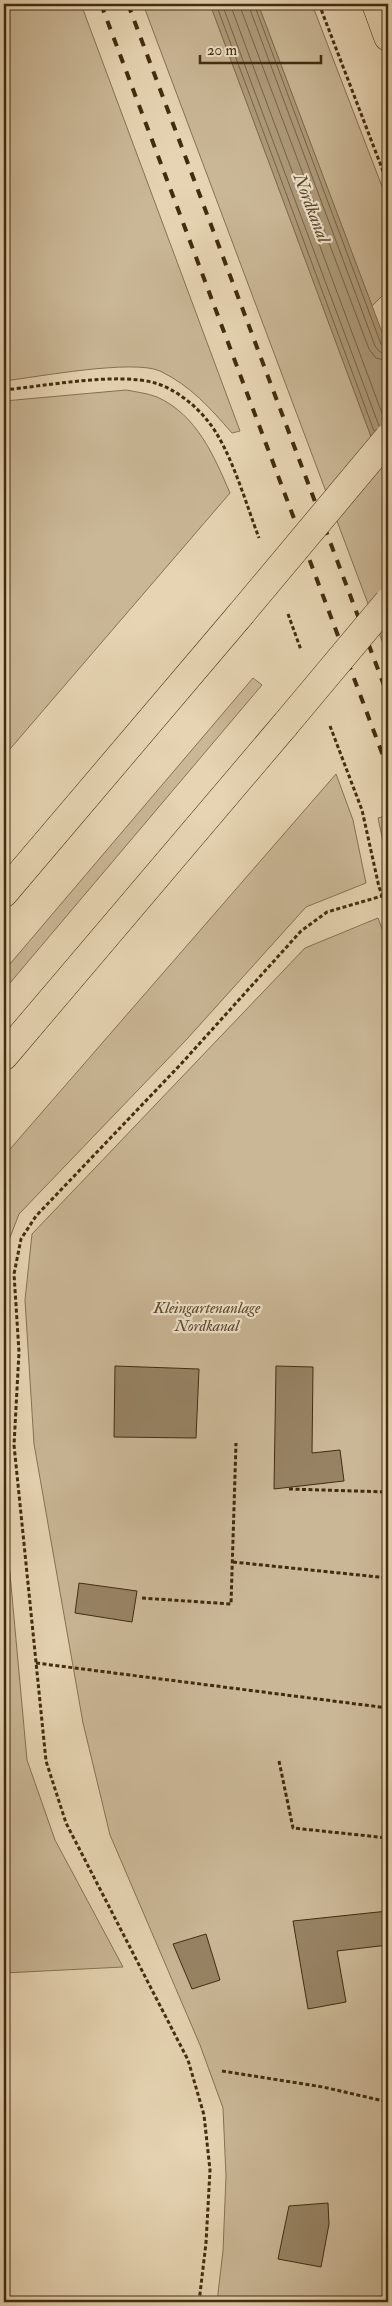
<svg xmlns="http://www.w3.org/2000/svg" width="392" height="2306" viewBox="0 0 392 2306" font-family="'IM FELL Double Pica',serif">
<rect width="100%" height="100%" fill="#e6d4b2"/>
<filter id="stains"><feTurbulence type="fractalNoise" baseFrequency=".004" numOctaves="4"/><feColorMatrix values="0 0 0 0 .2 0 0 0 0 .09 0 0 0 0 .02 0 0 0 .5 -.17"/></filter>
<radialGradient id="worn" r=".72"><stop offset=".6" stop-color="#630" stop-opacity="0"/><stop offset="1" stop-color="#630" stop-opacity=".3"/></radialGradient>
<g fill="#cab796" stroke="#867253">
<path d="M4,4H81L240,431L232,433C210,408 191,386 160,371C133,359 37,377 4,381Z"/>
<polygon points="143,4 210,4 388,482 388,657"/>
<polygon points="258,4 312,4 388,202 388,290 372,306"/>
<path d="M126,390C136,392 147,393 157,397C197,415 214,456 230,493L4,756V401Z"/>
<polygon points="253,678 262,685 4,990 4,971"/>
<polygon points="336,774 353,820 366,883 306,907 187,1039 19,1214 4,1253 4,1156"/>
<polygon points="385,816 388,824 388,865 378,818"/>
<polygon points="378,918 388,945 388,2302 217,2302 223,2251 226,2176 223,2108 200,2045 110,1835 83,1723 34,1444 25,1300 32,1234 305,948"/>
<polygon points="4,1508 27,1760 55,1840 123,1967 4,1973"/>
</g>
<polygon fill="#ae9b7b" stroke="#836f50" points="210,4 258,4 388,348 388,482"/>
<g fill="none" stroke-linecap="round" stroke-linejoin="round">
<g stroke="#786446" stroke-width="1">
<polyline points="216,4 374,431"/>
<polyline points="222,4 379,426"/>
<polyline points="230,4 386,424"/>
<polyline points="240,4 242,12 369,349 376,358 388,361"/>
<polyline points="248,4 375,346 380,352 388,354"/>
<polyline points="254,4 381,344 388,348"/>
</g>
</g>
<g fill="#978364" stroke="#422c10">
<polygon points="115,1366 199,1369 196,1438 114,1437"/>
<polygon points="276,1366 313,1367 312,1453 340,1450 344,1481 274,1489"/>
<polygon points="79,1583 137,1591 132,1622 75,1613"/>
<polygon points="388,1911 388,1945 337,1951 346,2002 308,2009 293,1921"/>
<polygon points="206,1934 220,1980 192,1989 173,1944"/>
<polygon points="328,2203 329,2224 321,2267 278,2259 289,2206"/>
</g>
<g fill="none" stroke-linecap="round" stroke-linejoin="round">
<g stroke="#422c10" stroke-width="29">
<polyline id="major" points="376,4 388,37"/>
</g>
<g stroke="#422c10" stroke-width="29">
<g id="highway">
<polyline points="4,893 240,615"/>
<polyline points="4,1056 285,725"/>
</g>
</g>
<g stroke="#422c10" stroke-width="3" stroke-dasharray="4 2.5" stroke-linecap="butt">
<polyline points="319,4 388,184"/>
<path d="M4,390C45,386 117,372 155,383C175,389 194,404 207,420C230,447 246,504 259,538"/>
<polyline points="288,614 301,650"/>
<polyline points="330,726 362,810 379,887 388,911"/>
<polyline points="289,1489 388,1492"/>
<polyline points="233,1562 388,1578"/>
<polyline points="142,1598 231,1604 236,1443"/>
<polyline points="36,1663 388,1708"/>
<polyline points="279,1761 293,1828 388,1838"/>
<polyline points="222,2071 323,2087 388,2102"/>
<polyline points="199,2302 206,2243 210,2170 204,2115 188,2060 66,1823 46,1761 14,1445 19,1352 14,1274 21,1239 36,1216 181,1064 301,931 327,912 382,896"/>
</g>
<use href="#major" stroke="#e6d4b2" stroke-width="28"/>
<use href="#highway" stroke="#e6d4b2" stroke-width="28"/>
<g stroke="#422c10" stroke-width="4" stroke-dasharray="9 9" stroke-linecap="butt">
<polyline points="101,4 388,769"/>
<polyline points="128,4 388,696"/>
</g>
<g stroke="#422c10" stroke-width="29" stroke-linecap="butt">
<g id="highway-bridge">
<polyline points="240,615 388,438"/>
<polyline points="285,725 388,602"/>
</g>
</g>
<use href="#highway-bridge" stroke="#e6d4b2" stroke-width="28"/>
</g>
<g text-anchor="middle" stroke-width="4.5" stroke-linejoin="round" paint-order="stroke">
<g font-size="16" font-style="italic" fill="#5d482b" stroke="#efe3cd">
<text x="207" y="1313">Kleingartenanlage<tspan x="207" dy="18">Nordkanal</tspan></text>
</g>
<g font-size="18" font-style="italic" fill="#5d482b" stroke="#efe3cd">
<text transform="translate(312 208) rotate(69)" y="6">Nordkanal</text>
</g>
</g>
<rect width="392" height="2306" fill="none" stroke="#e6d4b2" stroke-width="20"/>
<rect x="5" y="5" width="382" height="2296" fill="none" stroke="#422c10" stroke-width="2.5"/>
<rect x="10" y="10" width="372" height="2286" fill="none" stroke="#422c10"/>
<path d="M200 55v8h121v-8" fill="none" stroke="#422c10" stroke-width="2.5"/>
<text x="207" y="55" font-size="15" fill="#422c10" stroke="#efe3cd" stroke-width="4" paint-order="stroke">20 m</text>
<rect width="100%" height="100%" filter="url(#stains)"/>
<rect width="100%" height="100%" fill="url(#worn)"/>
</svg>
